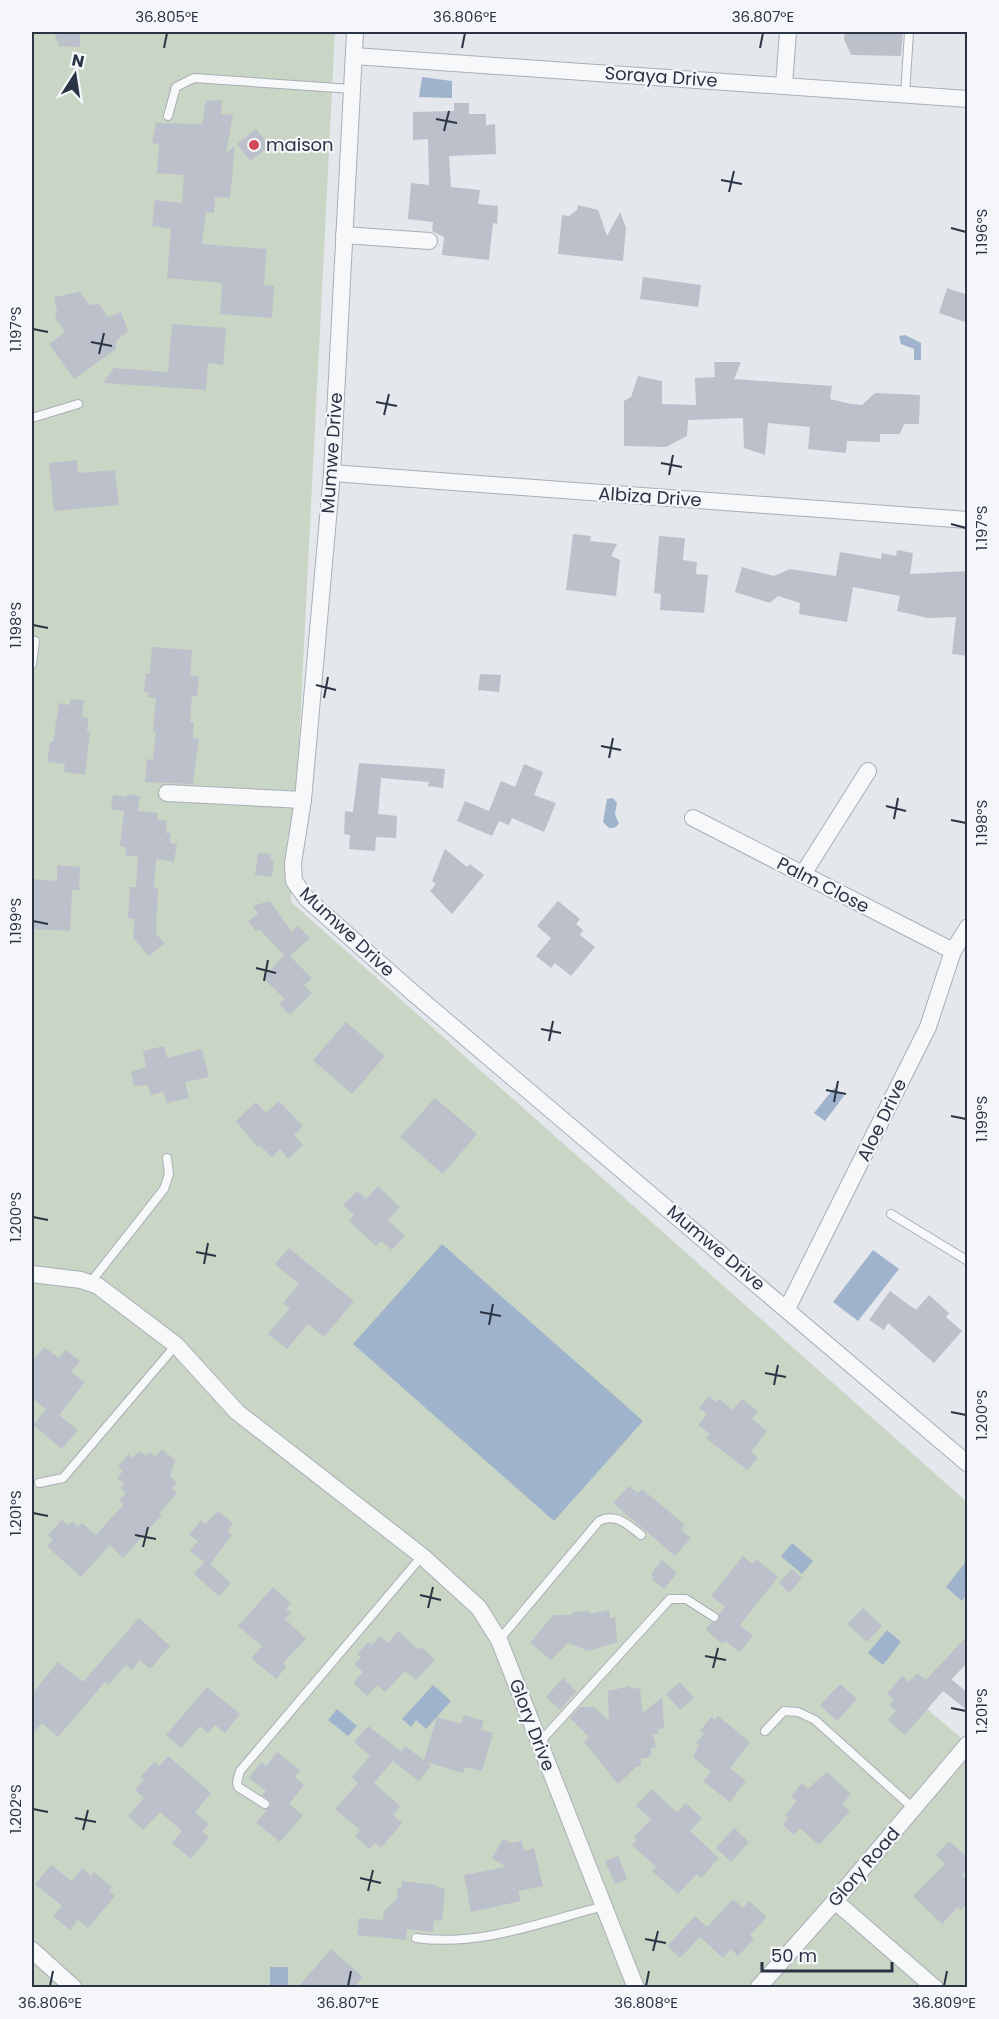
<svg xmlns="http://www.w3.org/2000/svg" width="999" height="2019" viewBox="0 0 999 2019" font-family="Poppins,sans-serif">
<rect width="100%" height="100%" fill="#e4e7ec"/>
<polygon fill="#c9d6c5" points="32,32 335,32 291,902 967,1502 967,1663 926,1708 967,1743 967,1987 32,1987"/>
<g fill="#9fb4cc">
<polygon points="422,77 452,81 452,98 419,97"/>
<polygon points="905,335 921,343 921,360 914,360 914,349 901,344 899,336"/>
<polygon points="613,798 617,803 615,814 619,824 614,828 609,828 603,822 607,799"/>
<polygon points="834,1088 844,1096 825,1121 814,1113"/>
<polygon points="442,1244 643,1421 554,1521 353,1344"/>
<polygon points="873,1250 899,1269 858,1321 833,1302"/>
<polygon points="792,1543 813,1561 802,1574 781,1556"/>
<polygon points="967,1560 967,1594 962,1601 946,1587"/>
<polygon points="887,1630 901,1642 883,1665 868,1653"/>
<polygon points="433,1685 451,1701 426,1729 416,1720 411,1727 402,1719"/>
<polygon points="337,1709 357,1726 348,1736 328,1720"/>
<rect x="270" y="1967" width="18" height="20"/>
</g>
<g fill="#bbc0ca">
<polygon points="54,32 80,32 80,47 59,46"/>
<polygon points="845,32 903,32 901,56 851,55 844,39"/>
<polygon points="222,100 221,114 233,115 226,153 235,146 230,198 215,197 214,213 206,212 202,244 267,249 264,285 274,286 272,318 220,314 222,283 167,278 171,229 152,226 155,200 182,203 184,175 157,173 159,144 152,143 156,123 202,124 206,101"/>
<polygon points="454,103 469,103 469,114 486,114 486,125 495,124 496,154 449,156 451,187 480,190 478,204 498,206 497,224 493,223 489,260 442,255 444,237 432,231 433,222 408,219 411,183 429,185 428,139 413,140 413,112 454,111"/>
<polygon points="256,129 270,146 250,161 237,144"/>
<polygon points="578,205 598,210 607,236 620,212 626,228 623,261 558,254 562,215 569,216 577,210"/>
<polygon points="643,277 701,285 698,307 640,299"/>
<polygon points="947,288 968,295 968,323 939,313"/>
<polygon points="80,292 89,305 99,304 108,317 121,312 128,331 116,341 116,349 74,379 49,344 65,332 55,318 57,312 54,297"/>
<polygon points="172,324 226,328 223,365 208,363 206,390 103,383 114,368 168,372"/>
<polygon points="714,362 741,362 734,379 832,386 830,399 851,404 862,405 875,393 920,395 919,424 904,424 900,434 880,434 880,442 847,441 846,453 808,449 810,427 768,423 765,455 744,448 743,418 688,420 687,436 666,447 624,446 624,401 631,397 638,376 662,381 662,404 696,405 695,378 715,377"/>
<polygon points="77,460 78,473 115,470 119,505 54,511 49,463"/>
<polygon points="573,534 591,536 590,541 617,544 611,556 620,560 616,596 566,590"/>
<polygon points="659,536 685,538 683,560 697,562 696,574 708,575 704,613 660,610 661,594 654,593"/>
<polygon points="897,550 913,553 910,574 968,571 968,656 952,654 956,617 928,618 897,611 900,596 853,587 847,622 799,614 800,603 778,596 770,603 735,592 742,567 774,576 790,569 836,576 840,552 881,559 882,553 896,556"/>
<polygon points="152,647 192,650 190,675 199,676 197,696 192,696 190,722 194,722 193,738 199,739 193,784 145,782 147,759 153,760 156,731 153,731 156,698 148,697 148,692 144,692 146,673 150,674"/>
<polygon points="480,674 501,675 499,692 478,690"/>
<polygon points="70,699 84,700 82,717 89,718 87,731 90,732 85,775 64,772 65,764 47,762 50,742 53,742 59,703 70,705"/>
<polygon points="359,763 445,769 443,788 428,786 429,782 381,778 378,814 397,816 396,838 376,837 375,851 349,849 350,835 344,834 345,811 353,812"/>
<polygon points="524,764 543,772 534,795 556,803 544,832 512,818 509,825 499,821 492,836 457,821 465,801 489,811 501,781 515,787"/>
<polygon points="127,794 140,796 138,811 158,813 157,819 167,821 166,833 171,833 170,843 177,844 174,862 156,859 154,888 158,889 156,934 165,943 149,956 133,938 135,919 128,918 130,887 136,887 138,857 125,855 126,847 120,846 124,811 111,809 113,795 127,797"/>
<polygon points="445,849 467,867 470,864 484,875 452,914 430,891 436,884 432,881"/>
<polygon points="258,853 271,854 270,860 274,860 272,877 255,875"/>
<polygon points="57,865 80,867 79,890 72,890 70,931 34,929 32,879 57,881"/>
<polygon points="270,901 292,932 298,926 310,938 290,956 312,978 304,985 312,993 290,1015 279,1004 285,999 263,978 284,955 259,929 256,931 248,921 258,914 253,906"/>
<polygon points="558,901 580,919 576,924 583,930 580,935 595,947 571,976 555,963 551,968 536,956 551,938 537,926"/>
<polygon points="346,1022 385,1056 352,1094 313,1060"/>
<polygon points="164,1046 167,1058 202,1049 209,1077 185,1082 189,1098 166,1103 164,1092 151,1095 148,1085 134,1086 131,1072 146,1067 143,1051"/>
<polygon points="435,1098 477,1134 443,1174 400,1137"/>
<polygon points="279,1101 303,1126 294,1135 303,1145 288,1159 280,1149 272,1157 259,1145 257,1147 236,1121 256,1102 266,1113"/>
<polygon points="378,1186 400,1207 388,1220 405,1236 392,1250 381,1241 376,1246 349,1221 354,1215 343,1205 357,1191 366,1199"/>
<polygon points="289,1248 354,1301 324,1337 308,1324 287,1349 268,1334 290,1308 283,1303 299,1284 275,1264"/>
<polygon points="890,1291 916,1310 929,1295 949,1313 946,1317 962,1331 934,1363 888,1323 884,1330 869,1320"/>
<polygon points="44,1347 59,1358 66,1350 80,1361 71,1372 85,1382 59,1415 78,1430 62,1449 33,1425 46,1409 32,1398 32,1362"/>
<polygon points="709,1396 716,1402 719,1399 733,1410 742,1399 758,1411 752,1419 767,1431 751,1452 758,1458 747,1470 706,1438 710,1434 698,1425 707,1414 699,1408"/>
<polygon points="162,1449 175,1460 170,1477 177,1482 172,1489 177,1493 160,1513 162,1515 123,1558 110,1545 81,1577 47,1546 53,1540 48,1535 62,1520 68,1525 72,1521 78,1527 82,1523 96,1535 124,1504 119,1500 126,1493 120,1488 124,1483 117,1478 123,1471 118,1467 128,1454 133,1458 140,1451 146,1456 150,1452 155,1457"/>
<polygon points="629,1486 638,1493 642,1489 685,1525 681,1530 691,1538 675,1556 613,1503"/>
<polygon points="218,1511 233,1523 227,1531 232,1535 210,1564 231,1583 219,1596 194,1574 204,1562 190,1551 198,1541 189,1535 201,1520 205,1524"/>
<polygon points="743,1556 752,1564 756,1559 778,1577 740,1625 753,1636 740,1652 725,1641 722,1644 705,1629 711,1623 719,1621 719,1614 725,1607 711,1596"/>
<polygon points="662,1560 677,1573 664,1589 652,1579 654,1577 651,1574"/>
<polygon points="792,1569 802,1578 789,1593 779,1583"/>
<polygon points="273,1587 291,1603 286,1609 291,1613 285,1619 306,1639 283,1663 287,1666 276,1679 251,1658 262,1646 238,1626"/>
<polygon points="863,1608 882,1626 867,1642 847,1624"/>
<polygon points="609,1610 610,1618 615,1617 617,1642 589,1651 568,1643 551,1660 530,1643 553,1615 572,1615 572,1612 589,1611 589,1614"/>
<polygon points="139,1618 170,1646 150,1669 140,1660 132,1670 126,1665 108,1685 105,1682 58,1737 42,1723 32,1734 32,1694 58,1662 83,1682"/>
<polygon points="398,1631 419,1650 422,1647 435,1660 416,1680 405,1671 385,1692 377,1685 367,1696 353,1683 363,1672 354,1664 361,1657 357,1654 368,1642 372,1645 380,1636 388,1643"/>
<polygon points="968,1635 968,1662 951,1679 968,1693 968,1711 943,1691 905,1735 888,1720 896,1710 889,1705 894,1700 887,1694 902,1676 909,1682 917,1673 926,1680"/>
<polygon points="563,1678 576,1691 560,1710 546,1697"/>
<polygon points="680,1682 694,1698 680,1710 666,1694"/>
<polygon points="840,1684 857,1699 837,1721 820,1705"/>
<polygon points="630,1686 630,1689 640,1688 643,1713 662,1697 664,1728 658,1729 658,1734 653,1734 656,1747 651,1748 651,1755 648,1758 641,1758 641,1766 637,1766 618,1784 584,1742 589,1737 570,1718 580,1707 594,1707 609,1721 608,1691"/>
<polygon points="207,1687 240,1714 225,1733 215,1725 208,1733 200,1726 181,1748 166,1735"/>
<polygon points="464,1715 484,1721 481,1730 493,1733 482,1771 465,1767 463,1773 426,1762 431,1766 419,1781 393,1761 405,1746 424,1760 437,1717 461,1724"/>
<polygon points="718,1716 750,1742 730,1768 746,1781 730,1802 703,1781 711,1772 693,1757 699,1745 696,1743 704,1734 700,1731 711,1717 715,1720"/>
<polygon points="368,1726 401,1751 374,1783 400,1806 393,1815 402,1823 381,1848 375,1843 369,1849 355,1836 360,1830 335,1809 358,1783 352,1777 370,1756 354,1742"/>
<polygon points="277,1752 300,1770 295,1777 304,1785 289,1804 303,1815 280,1842 256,1823 272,1803 262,1795 266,1791 249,1778 261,1762 266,1766"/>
<polygon points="168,1756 211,1793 195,1812 209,1824 202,1832 209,1837 191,1859 172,1843 182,1831 160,1812 143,1830 128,1816 144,1798 135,1790 144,1780 140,1777 155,1761 159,1766"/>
<polygon points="827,1772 851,1794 842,1804 850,1811 819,1845 800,1828 794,1835 783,1825 788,1818 785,1815 797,1801 791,1796 802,1783 808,1789"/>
<polygon points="652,1789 677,1813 686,1803 702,1818 690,1831 719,1858 701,1878 697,1874 678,1894 652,1871 656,1867 632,1845 637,1840 634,1837 651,1819 636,1806"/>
<polygon points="734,1828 749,1842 731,1862 716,1848"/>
<polygon points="503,1839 511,1843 522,1841 524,1851 534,1848 543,1886 518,1891 521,1901 471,1912 464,1875 506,1867 492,1858"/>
<polygon points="949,1841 968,1858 968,1869 962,1875 968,1881 968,1903 961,1910 958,1907 942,1924 913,1896 945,1864 936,1855"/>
<polygon points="618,1856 627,1879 615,1884 605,1861"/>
<polygon points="51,1865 72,1881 82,1868 91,1876 94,1872 112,1887 109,1891 115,1896 88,1928 78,1920 70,1930 53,1916 62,1906 35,1884"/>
<polygon points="402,1881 436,1885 436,1887 445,1888 442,1921 434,1920 433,1932 407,1929 406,1940 357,1935 359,1918 383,1920 384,1911 396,1900 398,1887 402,1888"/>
<polygon points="733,1899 743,1908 749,1901 767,1917 750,1935 754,1939 738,1956 731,1949 723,1958 700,1937 680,1958 667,1946 695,1916 707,1927"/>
<polygon points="331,1949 363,1977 353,1988 297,1988"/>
</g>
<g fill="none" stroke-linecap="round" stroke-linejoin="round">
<g stroke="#a9aeb7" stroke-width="10">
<g id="service">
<polyline points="905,95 909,32"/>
<polyline points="168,116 176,87 194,78 352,89"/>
<polyline points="32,418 78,404"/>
<polyline points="32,664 35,641"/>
<polyline points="891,1214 968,1261"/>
<polyline points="90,1283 164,1189 169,1174 167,1158"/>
<polyline points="39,1483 63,1478 176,1345"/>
<path d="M499,1640L599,1521C616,1513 627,1524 641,1535"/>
<polyline points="765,1731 784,1711 798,1712 815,1720 914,1809"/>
<polyline points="538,1744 670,1599 686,1599 714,1617"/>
<polyline points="265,1804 238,1787 237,1782 240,1771 422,1556"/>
<path d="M416,1938C480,1947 542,1922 604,1906"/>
</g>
</g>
<g stroke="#a9aeb7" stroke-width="18">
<g id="minor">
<polyline points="355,32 332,473 303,800 293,863 294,881 307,899 412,992 968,1464"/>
<polyline points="354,56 968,99"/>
<polyline points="784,85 788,32"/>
<polyline points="344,235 429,241"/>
<polyline points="332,473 968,520"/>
<polyline points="167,793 303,800"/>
<polyline points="693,818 953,951"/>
<polyline points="803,874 868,771"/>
<polyline points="32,1274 81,1280 98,1286 176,1345 237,1412 422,1556 479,1608 499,1640 636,1988"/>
<polyline points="787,1309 928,1027 953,951 968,927"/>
<polyline points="835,1901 935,1988"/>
<polyline points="32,1950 74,1988"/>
<polyline points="758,1988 835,1901 968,1744"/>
</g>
</g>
<use href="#service" stroke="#f7f8fa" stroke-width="8"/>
<use href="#minor" stroke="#f7f8fa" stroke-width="16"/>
</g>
<path fill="none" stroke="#2b3445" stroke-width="2" d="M164,48L167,33M462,48L465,33M760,48L763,33M436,119L457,123M444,131L449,111M721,180L742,184M729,192L734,171M951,228L966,232M33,329L48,332M91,342L112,346M99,354L104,333M376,402L397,406M384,415L389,394M661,463L682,467M669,475L673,455M951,524L966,528M33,625L48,628M316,685L336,690M324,698L328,677M601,746L621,750M609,758L613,738M886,806L906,811M894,819L898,798M951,820L966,823M33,921L48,924M256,968L276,973M264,981L268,960M541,1029L561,1033M549,1041L553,1021M826,1090L846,1094M834,1102L838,1081M951,1116L966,1119M33,1217L48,1220M196,1252L216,1256M204,1264L208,1243M480,1312L501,1316M489,1325L493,1304M765,1373L786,1377M774,1385L778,1365M951,1412L966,1415M33,1513L48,1516M135,1535L156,1539M143,1547L148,1527M420,1595L441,1600M428,1608L433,1587M705,1656L726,1660M713,1668L718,1648M951,1708L966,1711M33,1809L48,1812M75,1818L96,1822M83,1830L88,1810M360,1878L381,1883M368,1891L373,1870M645,1939L666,1943M653,1951L658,1931M50,1986L53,1971M348,1986L351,1971M646,1986L649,1971M944,1986L947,1971"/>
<circle fill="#d1495b" stroke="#f4f6f9" stroke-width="2" cx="254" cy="145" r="6"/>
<g text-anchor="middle" stroke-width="4.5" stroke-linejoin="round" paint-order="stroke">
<g font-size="18" fill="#2b3445" stroke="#f4f6f9">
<text transform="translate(661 77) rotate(4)" y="6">Soraya Drive</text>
<text transform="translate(332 453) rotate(-86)" y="6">Mumwe Drive</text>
<text transform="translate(650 497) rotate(4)" y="6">Albiza Drive</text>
<text transform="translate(823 885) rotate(27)" y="6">Palm Close</text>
<text transform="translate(347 932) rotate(43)" y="6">Mumwe Drive</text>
<text transform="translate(882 1120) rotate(-64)" y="6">Aloe Drive</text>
<text transform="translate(716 1248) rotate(40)" y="6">Mumwe Drive</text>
<text transform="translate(532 1725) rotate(69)" y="6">Glory Drive</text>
<text transform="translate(864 1867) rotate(-49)" y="6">Glory Road</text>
</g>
<g font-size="18" fill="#2b3445" stroke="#f4f6f9" text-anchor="start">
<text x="266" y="151">maison</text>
</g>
</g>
<rect width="999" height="2019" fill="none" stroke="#f4f6f9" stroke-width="66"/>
<g transform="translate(75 75) rotate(12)" stroke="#f4f6f9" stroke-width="4.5" paint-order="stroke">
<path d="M0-4.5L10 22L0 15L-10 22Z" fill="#2b3445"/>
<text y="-9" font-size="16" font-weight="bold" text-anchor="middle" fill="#2b3445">N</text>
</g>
<path d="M762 1962v9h130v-9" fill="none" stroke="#2b3445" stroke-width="3"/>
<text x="771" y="1962" font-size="18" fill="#2b3445" stroke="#f4f6f9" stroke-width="4.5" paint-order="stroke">50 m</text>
<rect x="33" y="33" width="933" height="1953" fill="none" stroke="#2b3445" stroke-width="2"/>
<g font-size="15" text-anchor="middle" fill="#2b3445">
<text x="167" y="22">36.805°E</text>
<text x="465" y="22">36.806°E</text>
<text x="763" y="22">36.807°E</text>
<text transform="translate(982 232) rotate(-90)" y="5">1.196°S</text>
<text transform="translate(16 329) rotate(-90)" y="5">1.197°S</text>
<text transform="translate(982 528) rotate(-90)" y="5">1.197°S</text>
<text transform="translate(16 625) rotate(-90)" y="5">1.198°S</text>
<text transform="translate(982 823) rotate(-90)" y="5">1.198°S</text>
<text transform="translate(16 921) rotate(-90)" y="5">1.199°S</text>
<text transform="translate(982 1119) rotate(-90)" y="5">1.199°S</text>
<text transform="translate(16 1217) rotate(-90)" y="5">1.200°S</text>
<text transform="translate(982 1415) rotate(-90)" y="5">1.200°S</text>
<text transform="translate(16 1513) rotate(-90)" y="5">1.201°S</text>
<text transform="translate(982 1711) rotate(-90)" y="5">1.201°S</text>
<text transform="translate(16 1809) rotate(-90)" y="5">1.202°S</text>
<text x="50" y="2008">36.806°E</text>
<text x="348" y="2008">36.807°E</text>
<text x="646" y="2008">36.808°E</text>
<text x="944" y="2008">36.809°E</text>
</g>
</svg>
